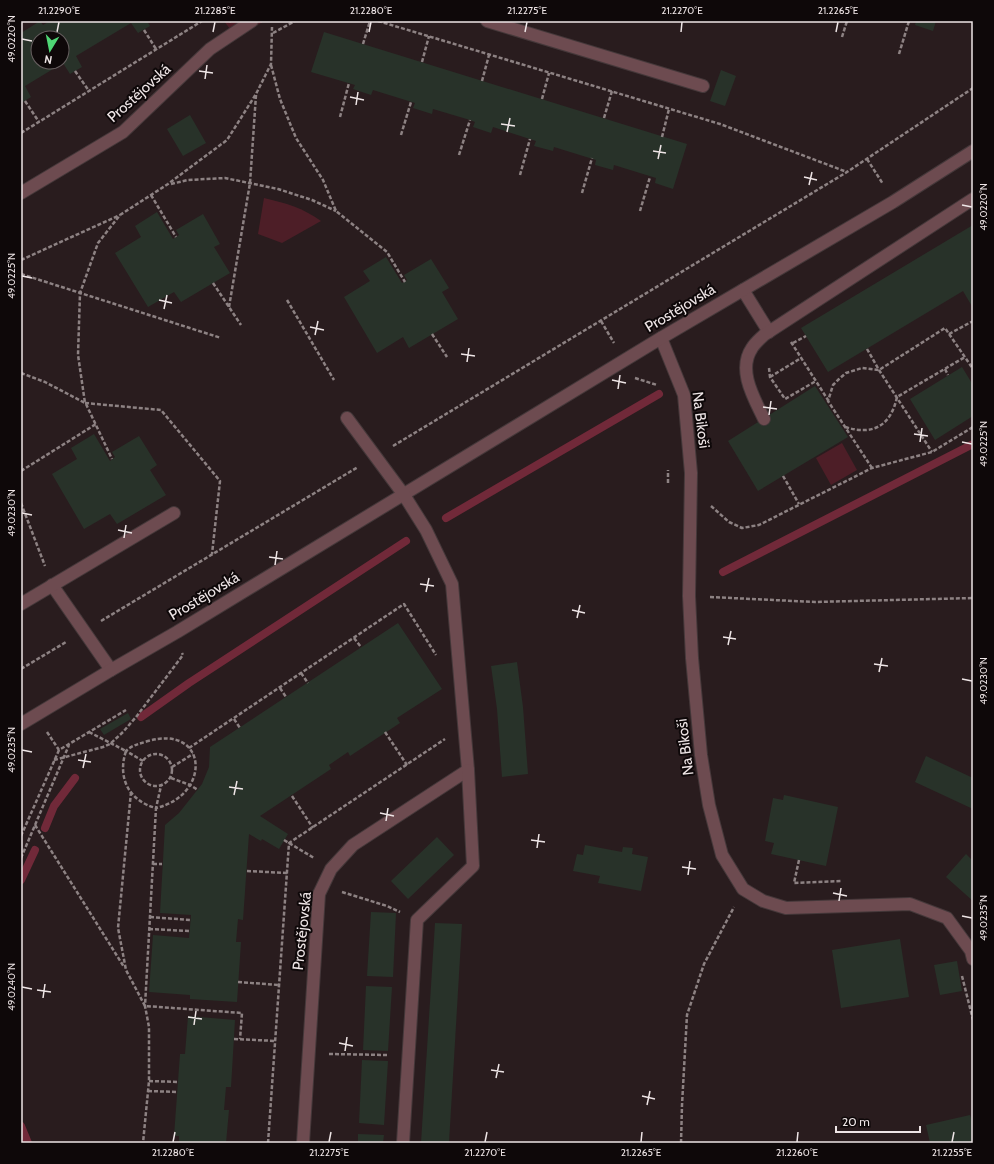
<svg xmlns="http://www.w3.org/2000/svg" width="994" height="1164" viewBox="0 0 994 1164" font-family="Cabin,sans-serif">
<defs>
<pattern id="grass-dots" width="8" height="8" patternUnits="userSpaceOnUse"><rect width="8" height="8" fill="#4d1e27"/><path d="M2 2h.1M6 6h.1" fill="none" stroke="#673f46" stroke-width="1.8" stroke-linecap="round"/></pattern>
</defs>
<rect width="100%" height="100%" fill="#291c1e"/>
<polygon fill="url(#grass-dots)" points="224,21 264,21 237,38"/>
<g fill="#4d1e27">
<path d="M264,198C286,203 303,208 321,221L282,243L258,234Z"/>
<polygon points="842,443 857,470 831,485 816,458"/>
</g>
<g fill="none" stroke-linecap="round" stroke-linejoin="round">
<g stroke="#712939" stroke-width="8">
<polyline points="446,518 659,394"/>
<polyline points="723,572 973,444"/>
<polyline points="141,717 189,683 406,541"/>
<polyline points="45,828 54,806 75,778"/>
<polyline points="21,880 35,850"/>
<polyline points="21,1126 28,1143"/>
</g>
</g>
<g fill="#283229" fill-rule="evenodd">
<path d="M40,21L43,25L50,21H147L150,26L138,33L131,23L76,56L82,67L75,71L70,74L63,63L25,86L31,97L21,103V33ZM38,38H62V62H38Z"/>
<polygon points="916,21 936,21 933,31 915,25"/>
<polygon points="324,32 687,144 673,189 655,183 656,178 614,165 613,170 595,165 596,160 554,147 553,151 534,146 536,141 493,127 491,133 473,127 475,122 470,120 433,109 432,114 413,108 415,103 373,90 371,95 353,89 355,85 311,72"/>
<polygon points="721,70 736,76 725,106 710,101"/>
<polygon points="190,115 206,143 183,156 167,129"/>
<polygon points="157,212 173,239 179,235 176,230 203,214 220,244 214,247 230,273 181,302 174,292 148,307 115,253 141,237 135,226"/>
<polygon points="973,225 973,308 963,291 828,372 801,328"/>
<polygon points="386,257 402,283 407,280 404,275 431,259 449,288 442,292 458,319 409,348 403,337 377,353 344,297 370,281 363,271"/>
<polygon points="962,367 973,385 973,416 935,440 910,399"/>
<polygon points="815,386 848,437 758,491 728,441"/>
<polygon points="94,434 110,461 115,457 112,452 139,436 157,465 150,470 166,495 117,524 110,514 84,529 52,474 77,459 71,448"/>
<polygon points="398,623 442,689 397,718 400,723 350,756 348,752 329,765 331,769 260,816 288,834 279,849 262,839 261,841 249,834 243,920 238,919 236,942 241,942 237,1002 190,999 190,995 149,992 153,935 189,938 191,915 160,913 165,825 179,813 202,784 209,767 210,747"/>
<polygon points="517,662 523,707 528,774 502,777 497,709 491,666"/>
<polygon points="128,713 131,719 104,735 100,729"/>
<polygon points="926,756 973,778 973,809 915,782"/>
<polygon points="784,795 838,807 826,866 771,854 774,843 765,841 773,798 783,800"/>
<polygon points="437,837 454,855 408,899 391,881"/>
<polygon points="585,845 622,852 623,847 633,848 632,854 648,857 641,891 598,883 600,876 573,871 577,854 583,855"/>
<polygon points="966,854 973,861 973,901 946,877"/>
<polygon points="371,912 396,913 393,977 367,976"/>
<polygon points="435,923 462,924 449,1143 421,1143"/>
<polygon points="900,939 909,997 841,1008 832,950"/>
<polygon points="957,961 962,991 940,995 934,965"/>
<polygon points="366,986 392,987 388,1051 363,1050"/>
<polygon points="188,1016 235,1020 231,1087 226,1087 224,1110 229,1110 226,1143 179,1143 179,1136 174,1136 180,1054 185,1054"/>
<polygon points="362,1060 388,1061 384,1125 359,1123"/>
<polygon points="970,1115 973,1124 973,1143 930,1143 926,1125"/>
<polygon points="358,1134 384,1135 383,1143 358,1143"/>
</g>
<g fill="none" stroke-linecap="round" stroke-linejoin="round">
<g stroke="#45383a" stroke-width="14">
<g id="minor">
<polyline points="487,21 703,86"/>
<polyline points="21,193 123,132 210,49 252,21"/>
<polyline points="743,290 769,332"/>
<polyline points="661,338 684,395 691,473 689,596 692,658 701,755 709,805 722,855 743,889 763,901 786,908 910,904 947,918 971,951 973,959"/>
<path d="M764,419C754,398 737,370 752,348C755,343 760,339 764,335L973,199"/>
<polyline points="52,585 111,670"/>
<polyline points="21,604 174,513"/>
<polyline points="21,724 111,670 177,632 661,338 893,202 973,151"/>
<polyline points="303,1143 319,894 331,869 353,845 468,770 452,584 426,530 404,495 347,418"/>
<polyline points="403,1143 417,920 473,866 468,770"/>
</g>
</g>
<g stroke="#8d8283" stroke-width="2.5" stroke-dasharray="4 2" stroke-linecap="butt">
<polyline points="378,21 720,124 847,172"/>
<polyline points="144,30 156,49"/>
<polyline points="273,33 295,21"/>
<polyline points="842,37 847,21"/>
<polyline points="363,44 370,21"/>
<polyline points="899,54 909,21"/>
<polyline points="422,62 429,36"/>
<polyline points="271,65 280,99 296,138 323,180 336,211 387,252 405,282"/>
<polyline points="75,71 89,91"/>
<polyline points="482,81 489,55"/>
<polyline points="542,99 549,73"/>
<polyline points="25,101 39,122"/>
<polyline points="340,117 349,83"/>
<polyline points="604,118 612,91"/>
<polyline points="21,133 202,21"/>
<polyline points="401,135 411,102"/>
<polyline points="662,137 669,109"/>
<polyline points="459,155 470,120"/>
<polyline points="867,159 883,184"/>
<polyline points="520,175 530,139"/>
<polyline points="171,184 188,180 225,178 278,189 312,200 336,211"/>
<polyline points="582,193 592,158"/>
<polyline points="151,195 176,237"/>
<polyline points="640,211 650,177"/>
<polyline points="21,260 120,215"/>
<polyline points="21,274 221,338"/>
<polyline points="213,283 241,325"/>
<polyline points="287,300 334,380"/>
<polyline points="229,307 250,183 256,95"/>
<polyline points="601,321 614,343"/>
<polyline points="432,334 447,357"/>
<polyline points="949,334 973,321"/>
<polyline points="791,342 828,400"/>
<polyline points="793,343 806,336"/>
<polyline points="867,349 879,370 932,452"/>
<polyline points="769,368 770,377 785,399 816,381"/>
<polyline points="945,369 948,375"/>
<polyline points="21,373 45,382 85,403 78,355 80,293 98,243 120,215 168,184 227,140 256,94 271,64 272,27"/>
<polyline points="770,377 801,358"/>
<polyline points="635,378 657,385"/>
<polyline points="85,403 161,410 220,481 212,554"/>
<polyline points="86,404 112,459"/>
<path d="M845,427C874,436 891,425 897,397L965,357"/>
<polyline points="393,446 847,172 973,88"/>
<polyline points="872,468 828,401 833,385 839,379 846,373 862,368 879,370 945,328 973,369"/>
<polyline points="21,471 96,424"/>
<polyline points="783,476 799,504"/>
<polyline points="668,483 668,470"/>
<polyline points="21,503 45,566"/>
<polyline points="711,506 729,522 742,528 759,525 872,468 932,452 973,427"/>
<polyline points="710,597 815,602 973,598"/>
<polyline points="101,621 358,467"/>
<polyline points="354,638 361,647"/>
<polyline points="21,669 66,642"/>
<polyline points="301,673 308,683"/>
<polyline points="280,688 286,697"/>
<polyline points="234,719 240,728"/>
<polyline points="47,732 59,750 126,710"/>
<path d="M89,732L126,751C117,778 129,801 156,808L145,1006L149,1027V1081L143,1143"/>
<polyline points="385,732 407,765"/>
<polyline points="189,748 404,604 436,655"/>
<circle cx="156" cy="770" r="16"/>
<polyline points="54,760 103,747 110,744 123,732 136,717 183,655 182,653"/>
<path d="M143,761L126,751C132,745 139,744 148,741C208,724 212,795 156,808L161,786"/>
<polyline points="172,767 193,754"/>
<polyline points="171,778 190,785 198,790"/>
<polyline points="131,792 118,928 126,970 145,1006 242,1013 240,1039"/>
<polyline points="292,796 313,828"/>
<polyline points="35,825 124,967"/>
<polyline points="21,836 59,750"/>
<polyline points="284,840 314,858"/>
<polyline points="21,858 69,745"/>
<polyline points="799,860 794,883 842,881"/>
<polyline points="153,864 162,864"/>
<polyline points="247,871 287,873"/>
<polyline points="342,892 387,906 400,912"/>
<polyline points="150,917 190,920"/>
<polyline points="149,929 189,931"/>
<polyline points="962,976 973,1020"/>
<polyline points="238,982 279,985"/>
<polyline points="234,1039 276,1041"/>
<polyline points="329,1054 388,1055"/>
<polyline points="149,1081 178,1082"/>
<polyline points="148,1091 178,1092"/>
<polyline points="268,1143 289,843 445,739"/>
<polyline points="681,1143 682,1105 687,1015 704,964 734,907"/>
</g>
<use href="#minor" stroke="#6d4b50" stroke-width="12"/>
</g>
<path fill="none" stroke="#eee5e6" stroke-width="1.5" d="M57,32L59,22M213,32L215,22M369,32L371,22M525,32L527,22M681,32L682,22M836,32L838,22M22,39L32,41M199,71L213,73M205,79L207,65M350,97L364,100M356,105L358,92M501,124L515,126M507,132L510,118M653,151L666,153M658,159L661,145M804,177L817,180M809,185L812,172M962,205L972,207M22,276L32,278M159,300L172,303M164,309L167,295M310,327L324,330M315,335L318,321M461,354L475,356M467,362L469,348M612,380L626,383M618,389L620,375M763,407L777,409M769,415L771,401M914,434L928,436M920,442L922,428M962,442L972,444M22,513L32,515M118,530L132,533M124,538L126,525M269,557L283,559M275,565L277,551M420,584L434,586M426,592L429,578M572,610L585,613M577,618L580,605M723,637L736,639M728,645L731,631M874,664L888,666M879,672L882,658M962,679L972,681M22,750L32,752M78,760L91,762M83,768L86,754M229,787L243,789M234,795L237,781M380,813L394,816M386,821L388,808M531,840L545,842M537,848L539,834M682,867L696,869M688,875L690,861M833,893L847,896M839,901L841,888M962,916L972,918M22,987L32,989M37,990L51,992M43,998L45,984M188,1017L202,1019M194,1025L196,1011M339,1043L353,1046M345,1051L347,1037M491,1070L504,1072M496,1078L499,1064M642,1096L655,1099M647,1105L650,1091M173,1142L175,1132M329,1142L331,1132M485,1142L487,1132M641,1142L642,1132M797,1142L798,1132M952,1142L954,1132"/>
<g text-anchor="middle" stroke-width="4" stroke-linejoin="round" paint-order="stroke">
<g font-size="15" fill="#eee5e6" stroke="#0e0809">
<text transform="translate(139 93) rotate(-42)" y="5">Prostějovská</text>
<text transform="translate(680 308) rotate(-31)" y="5">Prostějovská</text>
<text transform="translate(701 420) rotate(83)" y="5">Na Bikoši</text>
<text transform="translate(204 596) rotate(-31)" y="5">Prostějovská</text>
<text transform="translate(685 747) rotate(-97)" y="5">Na Bikoši</text>
<text transform="translate(302 931) rotate(-84)" y="5">Prostějovská</text>
</g>
</g>
<rect width="994" height="1164" fill="none" stroke="#0e0809" stroke-width="44"/>
<g transform="translate(50 50) rotate(190)"><circle r="19" fill="#0e0809" stroke="#686061"/>
<path d="M0-3L7 15L0 10L-7 15Z" fill="#4fd675"/>
<text y="-6" font-size="11" font-weight="bold" text-anchor="middle" fill="#eee5e6">N</text>
</g>
<path d="M836 1126v6h84v-6" fill="none" stroke="#eee5e6" stroke-width="2"/>
<text x="842" y="1126" font-size="12" fill="#eee5e6" stroke="#0e0809" stroke-width="3" paint-order="stroke">20 m</text>
<rect x="22" y="22" width="950" height="1120" fill="none" stroke="#eee5e6" stroke-width="1.5"/>
<g font-size="10" text-anchor="middle" fill="#eee5e6">
<text x="59" y="14">21.2290°E</text>
<text x="215" y="14">21.2285°E</text>
<text x="371" y="14">21.2280°E</text>
<text x="527" y="14">21.2275°E</text>
<text x="682" y="14">21.2270°E</text>
<text x="838" y="14">21.2265°E</text>
<text transform="translate(11 39) rotate(-90)" y="4">49.0220°N</text>
<text transform="translate(983 207) rotate(-90)" y="4">49.0220°N</text>
<text transform="translate(11 276) rotate(-90)" y="4">49.0225°N</text>
<text transform="translate(983 444) rotate(-90)" y="4">49.0225°N</text>
<text transform="translate(11 513) rotate(-90)" y="4">49.0230°N</text>
<text transform="translate(983 681) rotate(-90)" y="4">49.0230°N</text>
<text transform="translate(11 750) rotate(-90)" y="4">49.0235°N</text>
<text transform="translate(983 918) rotate(-90)" y="4">49.0235°N</text>
<text transform="translate(11 987) rotate(-90)" y="4">49.0240°N</text>
<text x="173" y="1156">21.2280°E</text>
<text x="329" y="1156">21.2275°E</text>
<text x="485" y="1156">21.2270°E</text>
<text x="641" y="1156">21.2265°E</text>
<text x="797" y="1156">21.2260°E</text>
<text x="952" y="1156">21.2255°E</text>
</g>
</svg>
